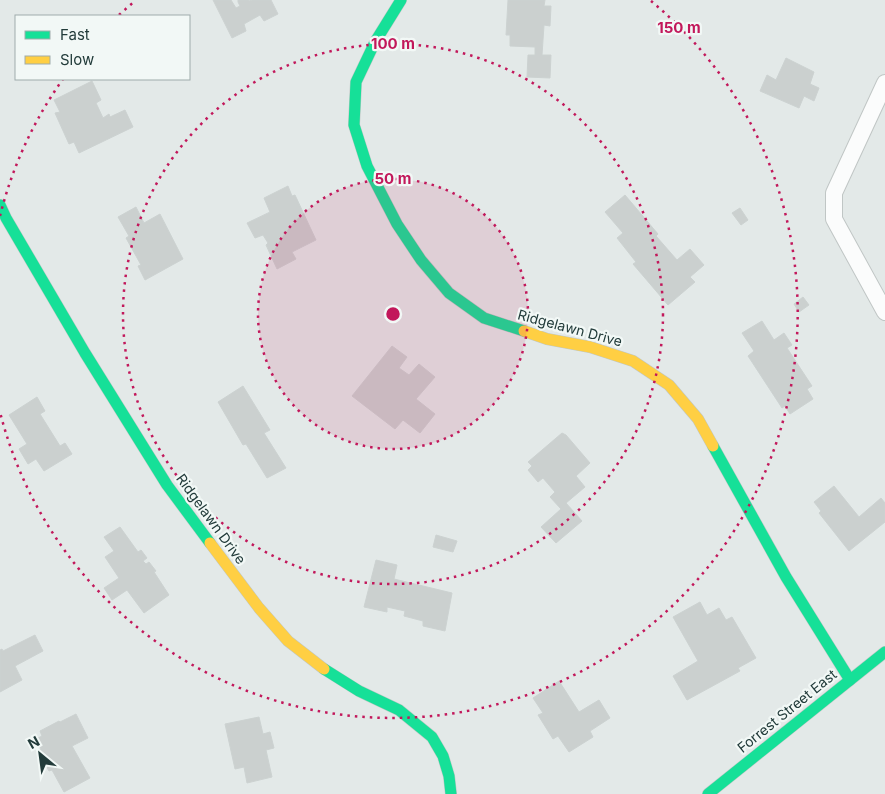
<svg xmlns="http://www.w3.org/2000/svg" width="885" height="794" viewBox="0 0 885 794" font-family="Inter,sans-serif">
<rect width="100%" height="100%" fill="#e3e9e8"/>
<g fill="#cbd0cf" stroke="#ccd2d1">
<polygon points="213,0 231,0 236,8 240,6 238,2 238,0 249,0 249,1 252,0 271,0 278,14 264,21 260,15 244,24 246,31 232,38"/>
<polygon points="508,0 545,0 544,6 551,6 550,26 544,25 542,55 551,55 550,78 527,77 528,55 535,55 535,47 510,46 510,35 506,35"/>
<polygon points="786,58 814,72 810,84 819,88 814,101 804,96 799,108 760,91 767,75 776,80"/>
<polygon points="92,81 101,100 96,103 103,118 109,114 110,117 125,110 133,127 79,153 74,142 69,144 55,113 60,112 54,100"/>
<polygon points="288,186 292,196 295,195 316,240 292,252 296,259 277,269 266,245 268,243 263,235 255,238 247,223 270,212 264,198"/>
<polygon points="625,195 658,234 656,236 677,260 690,249 704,265 690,277 695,282 668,305 633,264 636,262 617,238 623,233 605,212"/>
<polygon points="136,207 144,223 160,214 183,259 145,280 138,266 141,265 126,238 129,236 118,217"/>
<polygon points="740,208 748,220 741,225 732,213"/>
<polygon points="803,297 809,305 799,312 794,304"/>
<polygon points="762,321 774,340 784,333 792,345 787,348 812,386 807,389 813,399 790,414 785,406 782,408 748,356 754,351 742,333"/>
<polygon points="392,346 407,357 399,368 409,375 419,364 435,377 416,399 435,414 420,433 403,420 395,429 352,396"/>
<polygon points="243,386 270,430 264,433 286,468 267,478 246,444 243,445 218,402"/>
<polygon points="37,397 45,411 40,414 60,446 65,443 72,454 44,471 36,459 28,464 19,449 27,444 9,415"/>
<polygon points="562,433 566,435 590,463 576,476 585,487 566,503 582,521 556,543 541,527 561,509 550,497 555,492 543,478 538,482 528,470 532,466 528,462"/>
<polygon points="834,486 859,517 881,498 885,503 885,522 849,551 819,513 821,511 814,502"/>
<polygon points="120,527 138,552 141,550 147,558 143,561 146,564 149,562 156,571 154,572 169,595 144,613 127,590 112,600 104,588 119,578 105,557 114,551 104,537"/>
<polygon points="436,535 457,541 453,552 433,547"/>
<polygon points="376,560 397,565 394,579 452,593 445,631 423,626 423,621 404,616 405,611 387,607 387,612 364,607"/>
<polygon points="700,602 707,615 719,608 726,620 732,617 756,658 738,668 740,671 687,700 673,676 698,661 673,617"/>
<polygon points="35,635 43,651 15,666 22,680 0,692 0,650 2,649 3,651"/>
<polygon points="559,681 579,712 599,700 610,718 590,731 593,737 569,752 558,736 553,739 538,715 543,713 533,698"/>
<polygon points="76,714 88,738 72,746 90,778 64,792 52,770 49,771 38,751 41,749 36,739 42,736 40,731 59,721 60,722"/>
<polygon points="259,717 263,734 270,732 274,748 266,750 272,777 247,783 244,767 235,769 225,724"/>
</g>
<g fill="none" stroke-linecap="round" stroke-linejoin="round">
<g stroke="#c0c6c5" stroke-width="18">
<polyline id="street" points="885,83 834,193 834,219 885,312"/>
</g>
<g stroke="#bfc7c5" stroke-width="12">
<g id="fast">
<polyline points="401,0 375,42 356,82 354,125 367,166 397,224 421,260 449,293 484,318 524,331"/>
<polyline points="0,205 6,218 85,353 167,485 210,543"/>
<polyline points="713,446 786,577 850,680"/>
<polyline points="324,669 359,691 399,710 432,737 443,756 449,776 451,794"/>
<polyline points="708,794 885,652"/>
</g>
</g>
<g stroke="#bfc7c5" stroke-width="12">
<g id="slow">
<polyline points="524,331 547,339 590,347 633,361 669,385 698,419 713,446"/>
<polyline points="210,543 259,608 288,641 324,669"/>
</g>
</g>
<use href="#street" stroke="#fbfcfc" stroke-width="16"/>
<use href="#fast" stroke="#16e098" stroke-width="11"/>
<use href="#slow" stroke="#ffcf43" stroke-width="11"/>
</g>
<circle cx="393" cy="314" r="135" fill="#c2185b" fill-opacity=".12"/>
<g fill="none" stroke="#c2185b" stroke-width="2.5" stroke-dasharray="2.5 5">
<circle cx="393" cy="314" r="135"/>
<circle cx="393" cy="314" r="270"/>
<path d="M0 216A405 405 0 0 1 63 79M119 15A405 405 0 0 1 135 1M651 1A405 405 0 1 1 0 412"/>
</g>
<g text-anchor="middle" stroke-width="4.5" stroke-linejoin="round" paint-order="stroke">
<g font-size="14" fill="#223b3a" stroke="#f2f8f6">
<text transform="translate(570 328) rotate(15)" y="5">Ridgelawn Drive</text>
<text transform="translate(211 519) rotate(54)" y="5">Ridgelawn Drive</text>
<text transform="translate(787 711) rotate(-39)" y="5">Forrest Street East</text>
</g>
</g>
<circle cx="393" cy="314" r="8" fill="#c2185b" stroke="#f2f8f6" stroke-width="2.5"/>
<g font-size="15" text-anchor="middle" font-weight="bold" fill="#c2185b" stroke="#f2f8f6" stroke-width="4.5" stroke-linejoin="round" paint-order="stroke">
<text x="679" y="33">150 m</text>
<text x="393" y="49">100 m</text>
<text x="393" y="184">50 m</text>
</g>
<rect x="15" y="15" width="175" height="65" fill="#f2f8f6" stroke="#9facab"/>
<rect x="25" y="31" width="25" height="8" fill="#16e098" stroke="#9facab"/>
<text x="60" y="40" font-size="15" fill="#223b3a">Fast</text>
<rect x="25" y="56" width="25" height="8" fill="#ffcf43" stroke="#9facab"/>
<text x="60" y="65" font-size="15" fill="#223b3a">Slow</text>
<g transform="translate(40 754) rotate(331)" stroke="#f2f8f6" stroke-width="4" paint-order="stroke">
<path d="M0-4L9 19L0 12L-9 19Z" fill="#223b3a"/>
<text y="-8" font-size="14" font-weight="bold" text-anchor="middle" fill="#223b3a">N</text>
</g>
</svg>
